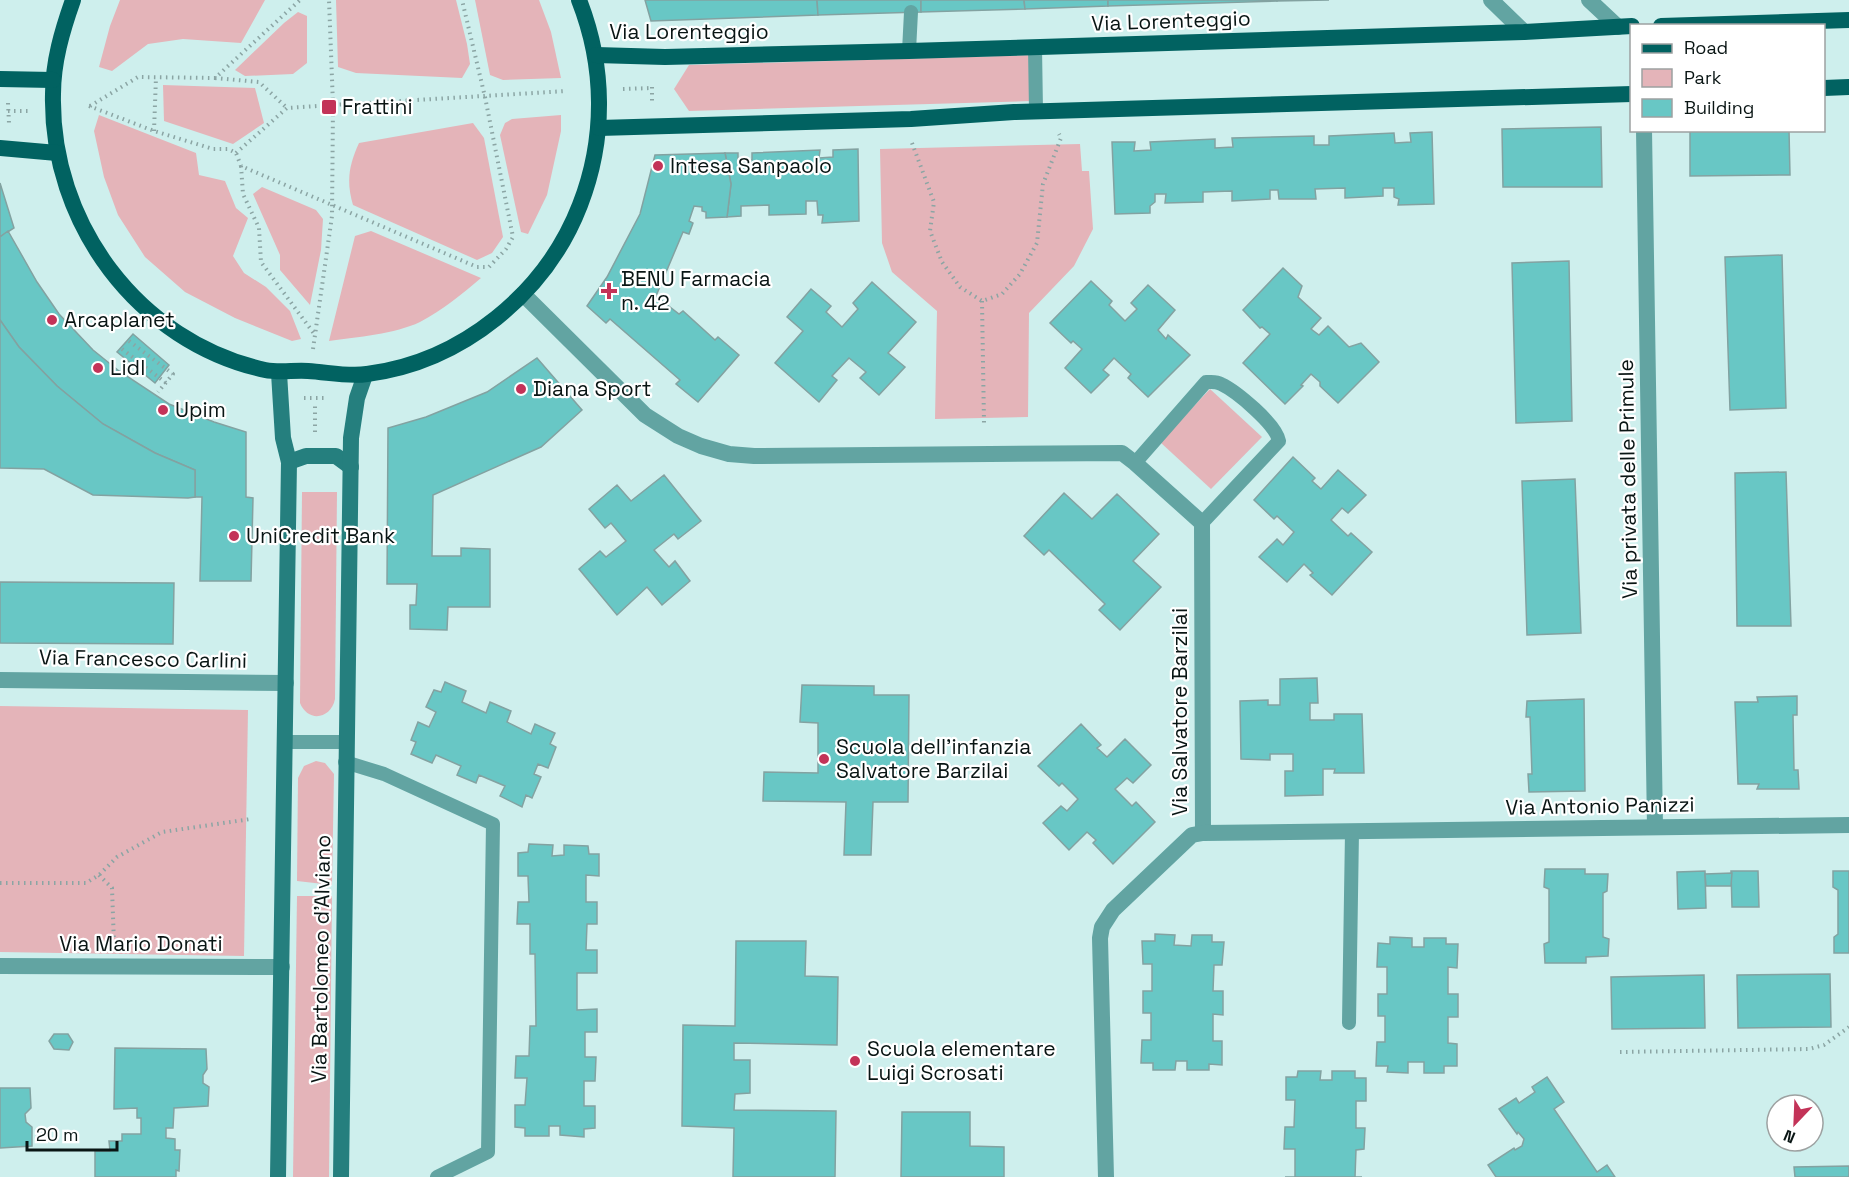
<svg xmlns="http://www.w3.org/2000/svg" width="1849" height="1177" viewBox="0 0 1849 1177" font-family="'Space Grotesk',sans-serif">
<rect width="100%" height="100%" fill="#ceefed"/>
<g fill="#e4b4b9">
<polygon points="120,0 265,0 241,43 183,39 148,44 112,71 99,67 110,26"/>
<polygon points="336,0 456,0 467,44 470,64 462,78 356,73 338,67"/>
<polygon points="475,0 539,0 551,32 561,78 503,80 490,75"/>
<polygon points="298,12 307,16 307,63 293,74 245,76 235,70 284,23"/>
<polygon points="1033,55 1032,101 689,111 674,89 689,65"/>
<polygon points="163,85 255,88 264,123 233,144 164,121"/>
<polygon points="99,115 196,153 199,175 225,181 236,208 248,218 233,256 244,273 266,287 290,311 301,339 292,341 235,318 185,292 145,257 118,215 104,177 94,131"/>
<polygon points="561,115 561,131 547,195 528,234 521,232 500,135 505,123 512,119"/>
<path d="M473,123L484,138L503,237L492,253L477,260L353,205C346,181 349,165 359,143Z"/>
<polygon points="1080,144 1082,171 1089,171 1093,229 1074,266 1029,313 1028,417 935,419 937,311 892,272 882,243 880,149"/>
<polygon points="262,187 316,210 323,219 321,250 310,305 280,270 280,255 253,194"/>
<path d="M371,231L481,278C462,294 443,310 420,322C395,334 357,337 329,341L355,236Z"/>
<polygon points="1210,389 1262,437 1211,489 1160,442"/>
<path d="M302,492H337L335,699C331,719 308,723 300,703Z"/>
<polygon points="0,706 248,710 244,956 0,952"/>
<polygon points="316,761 325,763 334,774 332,885 297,881 298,778 304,766"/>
<polygon points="297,896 332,896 329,1177 293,1177"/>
</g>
<g fill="#68c7c5" stroke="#83a2a1" stroke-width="1.5">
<polygon points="645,0 817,0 818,15 651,21"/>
<polygon points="817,0 921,0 921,12 818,15"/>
<polygon points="921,0 1024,0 1025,9 921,12"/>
<polygon points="1024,0 1108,0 1108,6 1025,9"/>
<polygon points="1108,0 1277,0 1277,1 1108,6"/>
<polygon points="1277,0 1329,0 1277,1"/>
<polygon points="1601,127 1602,187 1503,187 1502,129"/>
<polygon points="1690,130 1789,130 1790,175 1690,176"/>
<polygon points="1432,132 1434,204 1398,205 1399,199 1394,197 1394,188 1383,188 1383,196 1345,198 1345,188 1315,189 1316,199 1279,199 1278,190 1270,190 1270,199 1232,201 1232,191 1203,192 1203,202 1165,203 1166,194 1155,194 1155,202 1150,206 1150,213 1115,214 1112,142 1135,142 1134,151 1151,150 1150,142 1215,139 1215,148 1233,147 1232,138 1314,136 1314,145 1329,145 1329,136 1394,133 1395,143 1411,142 1410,133"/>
<polygon points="858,149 859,221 822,223 823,215 818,215 817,201 806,201 806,214 769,215 769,205 741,206 741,216 727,217 731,184 725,153 738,153 738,161 752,160 752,153 820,150 819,158 833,157 833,150"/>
<polygon points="725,153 731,184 727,217 706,218 706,212 702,211 702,207 694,206 689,221 693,223 689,234 683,232 656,296 679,314 683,311 715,340 718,337 739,355 698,402 676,384 680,380 610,319 606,323 587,306 607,277 640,214 655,155"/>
<polygon points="0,183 14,228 0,237"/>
<polygon points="8,231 37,282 59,314 93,350 119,371 169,404 214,422 246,432 246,497 253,498 251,581 200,581 202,497 195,497 195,470 155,453 103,424 57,386 19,347 0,320 0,237"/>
<polygon points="1782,255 1786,408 1730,410 1725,257"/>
<polygon points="1569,261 1572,421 1516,423 1512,263"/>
<polygon points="1283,268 1302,286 1298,297 1321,318 1311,329 1319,335 1328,326 1349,347 1361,343 1379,362 1338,403 1320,386 1320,382 1311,374 1301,385 1303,386 1285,404 1243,363 1270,334 1262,327 1260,328 1243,310"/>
<polygon points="1091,281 1112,301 1109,305 1125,321 1137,309 1131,303 1148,285 1175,310 1158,330 1166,339 1168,335 1190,355 1148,397 1128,378 1131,374 1114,358 1103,370 1109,375 1091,393 1065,368 1082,349 1073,341 1071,343 1050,323"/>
<polygon points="872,282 916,322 888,353 905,367 879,395 860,378 866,372 849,358 832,376 837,380 819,402 775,363 803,331 787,317 811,289 831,306 826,312 842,327 858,309 853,303"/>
<polygon points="0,320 19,347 57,386 103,424 155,453 195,470 195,497 188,498 93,495 44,469 0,468"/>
<polygon points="133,334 169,365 155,383 117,352"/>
<polygon points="537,358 582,410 541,447 433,495 432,556 461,556 461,548 490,549 490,607 448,607 447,630 410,629 410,605 416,605 417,584 387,584 388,428 426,417 487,392"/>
<polygon points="1293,457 1315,478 1312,481 1321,489 1338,470 1366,495 1348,513 1342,508 1331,520 1348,536 1351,533 1372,552 1332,595 1310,575 1313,573 1304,564 1287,582 1259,557 1277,539 1283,545 1294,532 1277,516 1274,519 1254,500"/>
<polygon points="1786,472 1791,626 1737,626 1735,473"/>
<polygon points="664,475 701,521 678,539 674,534 654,550 669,567 675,561 690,581 662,605 647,587 617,615 579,569 600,551 606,557 626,541 611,523 605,528 589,509 617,485 631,501"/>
<polygon points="1575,479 1581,633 1527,635 1522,481"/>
<polygon points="1064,493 1092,519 1117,494 1159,534 1133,561 1161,587 1120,630 1099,610 1105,604 1049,550 1044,555 1024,536"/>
<polygon points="0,582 174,583 173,644 0,643"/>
<polygon points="1317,678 1318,703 1310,703 1310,720 1334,720 1334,714 1362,714 1364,773 1334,773 1335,769 1323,769 1323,795 1285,796 1285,771 1293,771 1293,754 1270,754 1270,760 1241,759 1240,701 1268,700 1268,705 1280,705 1280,679"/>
<polygon points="445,682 466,691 462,702 486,713 490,702 511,711 507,722 531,734 535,724 555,733 550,744 556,747 548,768 538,764 534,774 541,777 532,798 526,795 522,807 500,796 505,786 479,775 476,783 457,775 461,766 436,755 432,763 411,754 416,742 411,740 418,722 429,727 436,712 426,707 434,690 441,692"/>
<polygon points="802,685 874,686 874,695 909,695 908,802 873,802 871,855 844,855 846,802 763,801 764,772 818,773 818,723 800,722"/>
<polygon points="1797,696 1797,715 1793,715 1794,770 1798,770 1799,789 1757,789 1759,784 1738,784 1735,702 1758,702 1757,697"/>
<polygon points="1584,699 1585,791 1529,792 1528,774 1532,774 1530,717 1526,717 1527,701"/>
<polygon points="1081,724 1101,745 1097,748 1107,757 1125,739 1151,765 1133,783 1127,778 1115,789 1132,806 1136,802 1155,822 1113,864 1093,843 1096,840 1087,832 1069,850 1043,823 1061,806 1067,811 1078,799 1062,783 1059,786 1038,766"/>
<polygon points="529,844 553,845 552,856 564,855 564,845 588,846 589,854 599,854 599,876 586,875 586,902 597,902 597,924 587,924 586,950 597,950 597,973 577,973 577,1010 597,1009 597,1032 585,1032 585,1057 596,1057 595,1081 584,1081 584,1106 595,1106 595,1128 584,1129 584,1137 560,1135 560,1126 549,1126 549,1136 525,1136 525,1128 515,1127 515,1105 525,1105 527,1078 515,1078 516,1056 529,1056 530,1026 536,1026 535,954 530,954 530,924 517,924 518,902 529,902 528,876 518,876 518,853 528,852"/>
<polygon points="1545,869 1585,869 1585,874 1608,874 1607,891 1603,893 1603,937 1609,939 1608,956 1586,957 1586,963 1545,963 1544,944 1549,942 1549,889 1544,887"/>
<polygon points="1705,871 1706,908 1678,909 1677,872"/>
<polygon points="1731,871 1758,871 1759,907 1732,907"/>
<polygon points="1833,871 1849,871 1849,953 1834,953 1834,937 1838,934 1838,890 1833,887"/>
<polygon points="1732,873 1731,886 1706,886 1705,874"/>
<polygon points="1155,934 1175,935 1174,945 1191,946 1192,935 1212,935 1212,942 1224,942 1222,965 1214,965 1213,991 1223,991 1223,1015 1213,1014 1213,1041 1222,1041 1222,1065 1209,1064 1209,1070 1187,1070 1187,1061 1176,1061 1175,1070 1153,1070 1153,1063 1141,1063 1142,1040 1151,1040 1151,1013 1143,1013 1143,991 1152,991 1152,964 1143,964 1142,941 1155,941"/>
<polygon points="1390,937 1412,938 1412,947 1424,947 1424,938 1446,938 1446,944 1458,944 1457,968 1448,967 1448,994 1458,994 1458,1017 1448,1017 1448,1043 1457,1044 1457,1066 1444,1066 1444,1073 1424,1073 1424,1062 1408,1062 1408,1073 1387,1072 1388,1066 1376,1066 1377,1042 1385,1042 1385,1016 1378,1016 1378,994 1387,994 1387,967 1377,967 1378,943 1390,944"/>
<polygon points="736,941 806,941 805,976 838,977 837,1045 734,1043 734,1060 750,1060 750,1093 735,1094 734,1110 836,1111 835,1177 733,1177 734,1128 682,1126 683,1025 735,1026"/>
<polygon points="1830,974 1831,1027 1738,1028 1737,975"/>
<polygon points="1704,975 1705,1028 1612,1029 1611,977"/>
<polygon points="54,1034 68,1034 73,1042 69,1050 54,1049 49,1041"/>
<polygon points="115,1048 206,1049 207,1069 203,1075 203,1083 209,1087 208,1106 174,1108 173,1128 166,1128 166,1138 175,1139 175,1150 180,1150 179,1171 176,1170 176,1177 95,1177 95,1151 110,1151 109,1141 122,1141 122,1134 141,1134 141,1118 137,1118 137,1108 114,1109"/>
<polygon points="1298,1071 1321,1071 1320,1080 1332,1080 1332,1071 1355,1071 1355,1078 1366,1078 1366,1101 1356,1101 1356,1128 1365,1128 1364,1149 1356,1150 1355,1177 1362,1177 1285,1177 1295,1177 1295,1149 1284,1149 1285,1127 1294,1127 1295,1100 1286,1100 1286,1077 1297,1077"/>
<polygon points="1547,1077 1564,1102 1554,1109 1597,1172 1607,1165 1615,1177 1496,1177 1488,1165 1514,1148 1515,1150 1522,1146 1524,1139 1518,1132 1517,1134 1499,1109 1516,1098 1519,1103 1535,1092 1532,1087"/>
<polygon points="0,1088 30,1088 31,1108 25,1114 26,1122 32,1127 32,1146 0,1148"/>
<polygon points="902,1112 970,1112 970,1146 1004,1147 1004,1177 901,1177"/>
<polygon points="1849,1166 1849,1177 1795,1177 1794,1167"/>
</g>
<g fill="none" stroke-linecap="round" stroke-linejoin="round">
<g stroke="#8ba5a4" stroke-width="4" stroke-dasharray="1.5 4.5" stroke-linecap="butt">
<polyline points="215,78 259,82 287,108"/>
<polyline points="652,87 652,103"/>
<polyline points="623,89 652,88"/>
<polyline points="8,103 9,123"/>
<polyline points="89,106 154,131 213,149 228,149 236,153 241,166 477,267 489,267 506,249 513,237 485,97 462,0"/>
<polyline points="90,106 138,77 215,78 300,0"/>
<polyline points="8,111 28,111"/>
<polyline points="154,131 156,77"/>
<polyline points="912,143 934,202 930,231 942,262 960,287 982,301 1002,294 1020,274 1037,243 1043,184 1061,138 1059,134"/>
<polyline points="236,153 287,108 333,105 329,0"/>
<polyline points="241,166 243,194 259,228 261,262 315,335"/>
<polyline points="982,301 984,423"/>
<polyline points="129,341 173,374 158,392"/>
<polyline points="122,349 166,383"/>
<polyline points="313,349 332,216 333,105 567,91"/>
<polyline points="304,398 324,398"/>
<polyline points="315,432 315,404"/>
<polyline points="99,875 112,888 114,944"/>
<polyline points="0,883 86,883 99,875 117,857 162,832 251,819"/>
<polyline points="1620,1052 1809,1049 1824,1045 1849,1027"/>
</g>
<g stroke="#62a4a2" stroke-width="14">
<polyline points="1035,47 1036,111"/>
<polyline points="909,51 911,12"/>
<path d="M1135,463L1206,382C1212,382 1216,381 1221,384C1236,391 1276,424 1279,441L1202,523"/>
<polyline points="285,742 346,742"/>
<polyline points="345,762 384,774 493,824 488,1152 437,1177"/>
<polyline points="1349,1023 1352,832"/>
</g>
<g stroke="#62a4a2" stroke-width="16">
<polyline points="1491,0 1524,32"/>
<polyline points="1589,0 1618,27"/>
<polyline points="1644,130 1655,827"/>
<polyline points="523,294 645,415 678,436 701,446 729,454 754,456 1122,453 1135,463 1202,523 1203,833"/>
<polyline points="0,680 286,683"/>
<polyline points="0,966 282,967"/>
<polyline points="1106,1177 1100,938 1102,927 1113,910 1192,835 1203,833 1849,825"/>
</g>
<g stroke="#257f7e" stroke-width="16">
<polyline points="289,462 306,456 336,456 351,467"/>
<polyline points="278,1177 289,462 283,438 279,373"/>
<polyline points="341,1177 351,438 357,398 365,375"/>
</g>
<g stroke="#016261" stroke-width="16">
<path d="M73,0C62,31 53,62 53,94C50,223 138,342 265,370C280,373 293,370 308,371C327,372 348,377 367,374C462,362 546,293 580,205C606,138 605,66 579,0"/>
<polyline points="1661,26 1849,20"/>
<polyline points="596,55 665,57 909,51 1524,32 1632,26"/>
<polyline points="0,79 53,80"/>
<polyline points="1824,88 1849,87"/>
<polyline points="599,128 911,119 1014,112 1632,94"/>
<polyline points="0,148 57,153"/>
</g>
</g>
<g fill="#c33358" stroke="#fff" stroke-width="2">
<rect x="321" y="99" width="16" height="16" rx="3"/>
<circle cx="658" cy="166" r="6"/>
<path d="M606 282h6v6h6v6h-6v6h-6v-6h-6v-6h6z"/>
<circle cx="52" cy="320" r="6"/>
<circle cx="98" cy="368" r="6"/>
<circle cx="521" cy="389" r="6"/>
<circle cx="163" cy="410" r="6"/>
<circle cx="234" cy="536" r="6"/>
<circle cx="824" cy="759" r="6"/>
<circle cx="855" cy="1061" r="6"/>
</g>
<g text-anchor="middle" stroke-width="4.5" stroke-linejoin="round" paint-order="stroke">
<g font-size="21" fill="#091514" stroke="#fff">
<text transform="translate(1171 21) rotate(-2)" y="7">Via Lorenteggio</text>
<text x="689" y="39">Via Lorenteggio</text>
<text transform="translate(1628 479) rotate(-91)" y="7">Via privata delle Primule</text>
<text transform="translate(143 659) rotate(1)" y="7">Via Francesco Carlini</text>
<text transform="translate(1180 712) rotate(-90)" y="7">Via Salvatore Barzilai</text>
<text transform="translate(1600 806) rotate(-1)" y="7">Via Antonio Panizzi</text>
<text x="141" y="951">Via Mario Donati</text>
<text transform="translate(321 959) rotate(-89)" y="7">Via Bartolomeo d'Alviano</text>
</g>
<g font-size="21" fill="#091514" stroke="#fff" text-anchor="start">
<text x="342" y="114">Frattini</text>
<text x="670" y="173">Intesa Sanpaolo</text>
<text x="621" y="286">BENU Farmacia<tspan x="621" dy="24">n. 42</tspan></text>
<text x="64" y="327">Arcaplanet</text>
<text x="110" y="375">Lidl</text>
<text x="533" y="396">Diana Sport</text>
<text x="175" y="417">Upim</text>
<text x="246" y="543">UniCredit Bank</text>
<text x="836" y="754">Scuola dell'infanzia<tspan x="836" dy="24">Salvatore Barzilai</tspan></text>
<text x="867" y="1056">Scuola elementare<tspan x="867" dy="24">Luigi Scrosati</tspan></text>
</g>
</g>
<rect x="1630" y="24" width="195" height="108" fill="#ffffff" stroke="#9da1a1" stroke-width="1.5"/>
<rect x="1642" y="44" width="30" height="9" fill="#016261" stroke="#9da1a1" stroke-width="1.5"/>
<text x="1684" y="54" font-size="18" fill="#091514">Road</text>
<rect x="1642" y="69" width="30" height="18" fill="#e4b4b9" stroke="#9da1a1" stroke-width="1.5"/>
<text x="1684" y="84" font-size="18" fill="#091514">Park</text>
<rect x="1642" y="99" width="30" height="18" fill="#68c7c5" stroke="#9da1a1" stroke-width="1.5"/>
<text x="1684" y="114" font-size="18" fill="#091514">Building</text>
<g transform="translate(1795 1123) rotate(203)"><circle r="28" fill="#ffffff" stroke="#9da1a1" stroke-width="1.5"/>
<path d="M0-4.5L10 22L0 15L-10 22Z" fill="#c33358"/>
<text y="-9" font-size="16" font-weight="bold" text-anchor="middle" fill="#091514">N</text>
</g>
<path d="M27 1141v9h90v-9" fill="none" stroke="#091514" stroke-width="3"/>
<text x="36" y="1141" font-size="18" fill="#091514" stroke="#ffffff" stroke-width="4.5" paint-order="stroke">20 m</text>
</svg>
